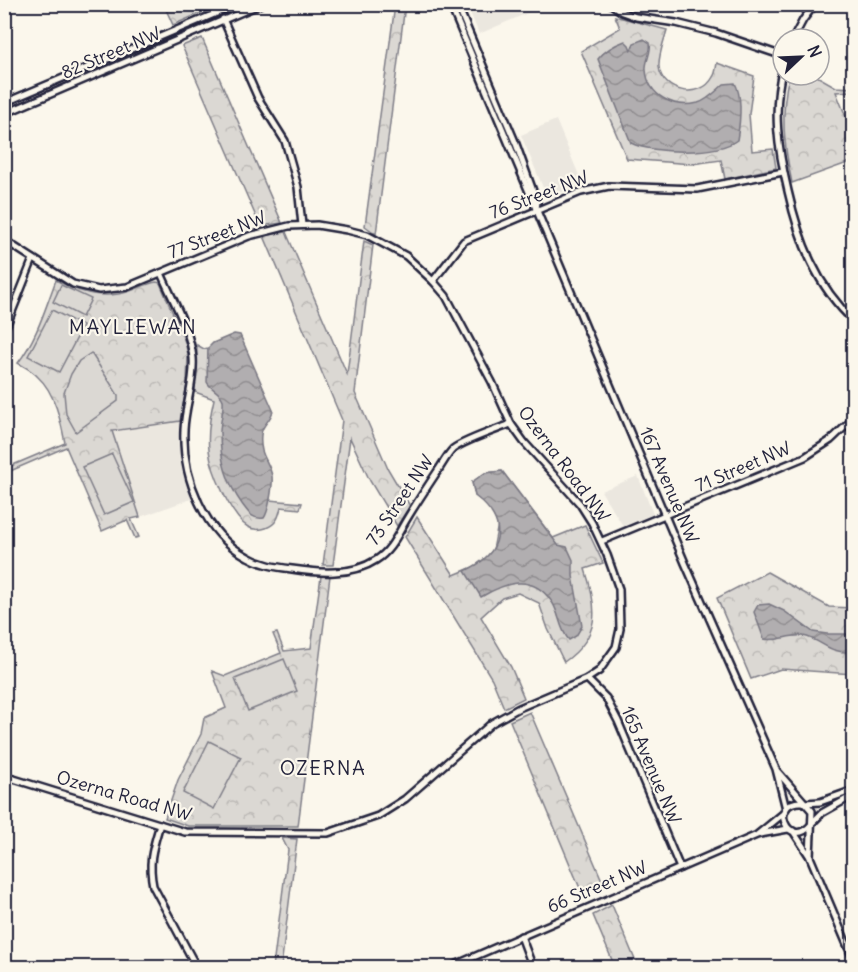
<svg xmlns="http://www.w3.org/2000/svg" width="858" height="972" viewBox="0 0 858 972" font-family="Delius,sans-serif">
<defs>
<pattern id="park-crowns" width="20" height="18" patternUnits="userSpaceOnUse" patternTransform="scale(1.5)"><rect width="20" height="18" fill="#dbd8d3"/><path d="M2 6a3 3 0 1 1 6 0M12 15a3 3 0 1 1 6 0" fill="none" stroke="#bcb9b6"/></pattern>
<pattern id="water-waves" width="16" height="10" patternUnits="userSpaceOnUse" patternTransform="scale(1.5)"><rect width="16" height="10" fill="#b1aeb0"/><path d="M0 5q4-4 8 0t8 0" fill="none" stroke="#908d90"/></pattern>
</defs>
<rect width="100%" height="100%" fill="#fbf7ec"/>
<filter id="ink" filterUnits="userSpaceOnUse"><feTurbulence type="fractalNoise" baseFrequency=".0167" numOctaves="2"/><feDisplacementMap in="SourceGraphic" scale="12" xChannelSelector="R" yChannelSelector="G"/><feConvolveMatrix kernelMatrix="1 2 1 2 8 2 1 2 1" color-interpolation-filters="sRGB"/></filter>
<g filter="url(#ink)">
<g fill="#ebe7df">
<polygon points="546,5 479,34 467,5 546,4"/>
<polygon points="556,120 583,185 547,197 521,135"/>
<polygon points="180,421 179,446 191,499 140,517 112,431"/>
<polygon points="638,476 653,514 623,526 601,491"/>
</g>
<g fill="url(#park-crowns)" stroke="#7e7d87" stroke-width="1.5">
<polygon points="164,5 219,5 173,25"/>
<polygon points="395,5 405,5 376,234 365,226"/>
<path d="M615,16L667,30C664,41 658,56 659,67C662,93 701,100 713,77C716,73 716,67 717,63L754,76L749,114L752,151L773,149L776,168L725,179L721,160L692,164L627,159L581,51L620,28Z"/>
<polygon points="202,38 282,223 260,226 182,46"/>
<path d="M789,75H815L836,87L854,88L853,91L836,92L853,134V161L792,183C784,145 780,114 789,75Z"/>
<polygon points="286,232 347,374 364,241 373,245 355,393 388,469 410,506 397,526 370,481 350,438 333,565 323,565 342,420 264,236"/>
<path d="M56,280C79,293 104,300 130,291C139,288 148,283 157,282L160,283L185,342L188,354L187,384L180,421L112,431L140,517L131,519L139,537L135,538L127,520L102,531L66,447L8,472L6,468L65,443C61,422 55,392 38,377C33,371 25,367 18,363C37,338 45,309 56,280Z"/>
<path d="M197,345L204,349L208,348L214,378L226,395L254,507L269,500L302,503L300,509L281,507C279,516 277,524 266,528C261,530 253,530 248,527C231,517 211,470 209,450C207,433 210,416 214,399L195,392Z"/>
<path d="M502,471L553,538L585,525L603,563L585,569C598,609 601,636 564,662L548,629L539,603L518,593L502,598L481,617L511,667L524,698L504,708L492,679L405,537L417,517L454,575L480,564L493,550L498,524L489,506L475,496L472,482L485,473Z"/>
<polygon points="767,572 829,607 853,608 853,674 781,669 751,679 717,598"/>
<polygon points="321,576 330,576 298,826 188,826 165,818 178,780 201,734 204,718 226,708 212,671 225,676 281,653 273,634 277,633 284,651 311,648"/>
<polygon points="530,712 604,885 582,893 510,721"/>
<polygon points="282,838 297,839 281,967 273,967 288,850"/>
<polygon points="612,905 638,967 615,967 593,915"/>
</g>
<g fill="#dbd8d3" stroke="#7e7d87" stroke-width="1.5">
<polygon points="61,285 91,299 82,317 53,302"/>
<polygon points="52,310 83,326 59,372 28,356"/>
<polygon points="91,353 118,395 118,401 76,432 66,414 64,393 71,374 79,361"/>
<polygon points="112,454 134,502 104,515 82,467"/>
<polygon points="284,659 297,691 248,711 235,679"/>
<polygon points="209,741 241,757 214,809 183,793"/>
</g>
<g fill="url(#water-waves)" stroke="#787681" stroke-width="1.5">
<path d="M644,39L650,43C652,53 645,61 646,70C648,96 674,109 698,103C708,100 716,91 724,84L735,83C743,98 740,123 737,140C718,155 653,154 631,143L598,59C605,50 614,45 625,41L629,45L631,50L634,43Z"/>
<path d="M234,334L240,335L273,410C272,420 261,425 261,435C259,456 269,460 272,476C273,485 269,511 264,518C252,520 248,512 242,504C227,483 220,458 220,433C220,421 224,410 223,400C220,391 210,389 207,382L208,348L213,343Z"/>
<path d="M502,471L558,545L567,547L573,560V576L582,626L576,636L569,640C559,629 560,614 552,602C532,572 505,583 481,597L465,571C503,553 510,523 475,496L472,482L485,473Z"/>
<path d="M769,604L784,611L813,632L827,634H853V652C828,654 823,640 803,636C789,634 778,642 764,639L754,612L758,605Z"/>
</g>
<g fill="none" stroke-linecap="round" stroke-linejoin="round">
<g stroke="#22223b" stroke-width="10">
<g id="secondary">
<polyline points="450,4 685,563 776,769 786,809"/>
<polyline points="457,4 516,144 537,202 536,209"/>
<polyline points="611,4 622,12 636,17 676,23 716,33 783,56"/>
<polyline points="223,19 258,98 285,141 298,187 302,225"/>
<polyline points="793,39 803,20 815,4"/>
<path d="M783,67C772,109 778,149 788,191C799,240 816,286 854,321"/>
<polyline points="4,103 238,4"/>
<polyline points="4,114 261,4"/>
<polyline points="4,240 73,284 99,290 127,287 249,236 289,226 317,225 347,230 367,235 406,256 433,281 446,296 492,382 511,424 524,442 580,504 592,523 607,555 619,589 620,629 616,647 599,671 587,679 519,708 492,723 405,799 378,816 328,833 185,832 4,776"/>
<path d="M161,273C172,299 190,329 193,358C195,382 185,405 184,430C182,477 204,534 248,557C262,565 276,567 292,569C318,573 352,576 376,560C392,550 398,533 408,517C417,502 427,487 437,472C442,465 447,455 453,449C465,440 496,430 511,424"/>
<polyline points="433,281 464,241 581,192 609,186 697,189 783,172"/>
<polyline points="4,332 33,259"/>
<polyline points="602,541 805,457 831,440 854,418"/>
<polyline points="587,679 606,698 618,721 680,868"/>
<polyline points="777,771 812,811 810,857"/>
<path d="M803,802C767,800 788,851 811,825"/>
<polyline points="805,803 820,802 854,790"/>
<polyline points="813,822 822,813 854,795"/>
<path d="M160,824C153,848 148,861 153,886L197,968"/>
<polyline points="793,831 810,857 854,961"/>
<polyline points="760,834 788,829"/>
<polyline points="521,936 533,968"/>
<polyline points="448,968 757,835 784,813"/>
</g>
</g>
<use href="#secondary" stroke="#fbf7ec" stroke-width="5"/>
</g>
</g>
<g text-anchor="middle" stroke-width="4.5" stroke-linejoin="round" paint-order="stroke">
<g font-size="18" fill="#22223b" stroke="#fbf7ec">
<text transform="translate(111 53) rotate(-23)" y="6">82 Street NW</text>
<text transform="translate(539 195) rotate(-21)" y="6">76 Street NW</text>
<text transform="translate(217 235) rotate(-21)" y="6">77 Street NW</text>
<text transform="translate(564 464) rotate(53)" y="6">Ozerna Road NW</text>
<text transform="translate(743 467) rotate(-23)" y="6">71 Street NW</text>
<text transform="translate(669 485) rotate(67)" y="6">167 Avenue NW</text>
<text transform="translate(400 500) rotate(-56)" y="6">73 Street NW</text>
<text transform="translate(651 765) rotate(67)" y="6">165 Avenue NW</text>
<text transform="translate(124 796) rotate(16)" y="6">Ozerna Road NW</text>
<text transform="translate(597 887) rotate(-23)" y="6">66 Street NW</text>
</g>
<g font-size="20" letter-spacing="1.5" fill="#22223b" stroke="#fbf7ec">
<text x="133" y="334">MAYLIEWAN</text>
<text x="323" y="775">OZERNA</text>
</g>
</g>
<rect width="858" height="972" fill="none" stroke="#fbf7ec" stroke-width="24"/>
<rect x="12" y="12" width="834" height="948" fill="none" stroke="#22223b" stroke-width="2" filter="url(#ink)"/>
<g transform="translate(801 57) rotate(67)"><circle r="28" fill="#fbf7ec" stroke="#a4a2a5" stroke-width="1.5"/>
<path d="M0-4.5L10 22L0 15L-10 22Z" fill="#22223b"/>
<text y="-9" font-size="16" font-weight="bold" text-anchor="middle" fill="#22223b">N</text>
</g>
</svg>
